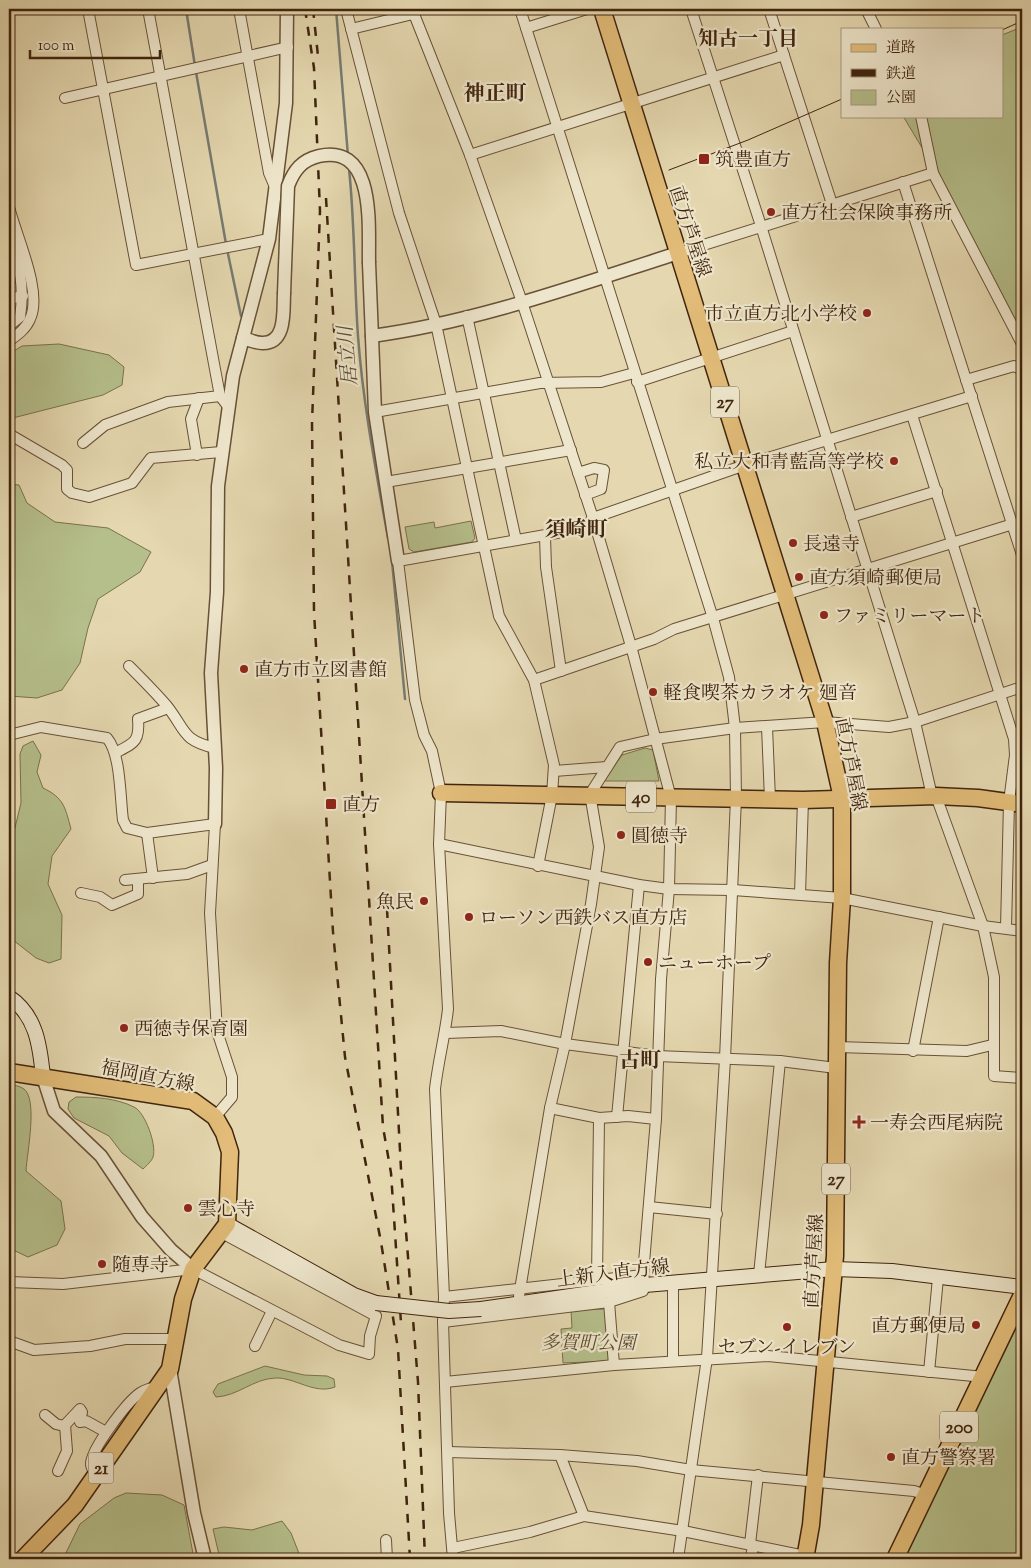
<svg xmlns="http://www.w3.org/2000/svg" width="1031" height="1568" viewBox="0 0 1031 1568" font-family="'Sorts Mill Goudy','Noto Serif JP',serif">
<rect width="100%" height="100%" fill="#e5d8b0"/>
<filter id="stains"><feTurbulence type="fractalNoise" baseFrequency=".004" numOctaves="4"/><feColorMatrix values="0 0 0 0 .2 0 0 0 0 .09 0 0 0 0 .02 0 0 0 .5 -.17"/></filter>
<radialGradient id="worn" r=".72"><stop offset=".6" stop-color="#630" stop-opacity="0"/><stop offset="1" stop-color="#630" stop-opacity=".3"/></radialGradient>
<g fill="#b5bf8b" stroke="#7a724c">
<polygon points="1022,27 1022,336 942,181 903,116 1002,116 1002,35"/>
<polygon points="59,344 109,355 124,367 122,385 103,395 9,419 9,354 22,346"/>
<polygon points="9,484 19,485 27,503 55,522 108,528 151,552 140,572 98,599 88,628 80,663 62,690 37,698 9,696"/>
<polygon points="471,521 475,538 472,542 414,552 409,549 405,527 434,522 435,528"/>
<path d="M33,741L41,755L37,772L43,788C64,798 65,807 71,829L52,856L48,884L62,915L61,959L49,963L36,958L13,940L9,928V866L11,844L21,803L20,754L23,746Z"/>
<polygon points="645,748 653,750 659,781 604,781 622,755"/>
<path d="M9,1083C13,1085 20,1086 24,1089C38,1100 27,1153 26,1171L61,1201L65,1229L57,1245L28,1257L9,1248Z"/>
<path d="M76,1097C95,1097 116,1098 134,1107C145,1112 157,1145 153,1157C152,1161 146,1166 143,1169L122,1153L109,1136L74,1118L68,1109L69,1102Z"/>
<polygon points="607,1309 609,1361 563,1363 561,1329 572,1328 571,1310"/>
<polygon points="1022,1313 1022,1559 903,1559 1013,1334"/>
<path d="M265,1366L304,1375L327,1376L334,1379L335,1387C314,1395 295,1377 275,1378C253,1379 238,1396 216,1397L213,1392L218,1384Z"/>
<polygon points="126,1493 162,1495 184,1505 194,1559 63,1559 80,1524 114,1498"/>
<polygon points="282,1521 291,1533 300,1556 309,1559 220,1559 213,1529 224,1527 252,1530"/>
</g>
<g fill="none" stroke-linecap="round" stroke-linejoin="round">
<g stroke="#777c73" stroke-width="2.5">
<polyline points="186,9 195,66"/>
<polyline points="336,9 348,156"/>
<polyline points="196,72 226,244"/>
<path d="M349,169C355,224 354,280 358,336C363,404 376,471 388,538"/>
<polyline points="227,249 241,316"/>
<polyline points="392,561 405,699"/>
</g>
<g stroke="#695136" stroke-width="12">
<g id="minor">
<polyline points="88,9 136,265 269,239"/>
<polyline points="148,9 220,396 227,405"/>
<polyline points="239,9 269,173 275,187"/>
<polyline points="346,9 399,213 436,324 499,616 534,680 554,765 552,795 538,866"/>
<polyline points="412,9 470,155 522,302 593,518 631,646 671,798 669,889 661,979 656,1119 643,1275 645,1285 643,1291 609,1302 443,1322"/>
<polyline points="520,9 713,618 729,677 735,728 736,798 725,1059 707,1358 678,1559"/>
<polyline points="691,9 761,226 915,722 932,796"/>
<polyline points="769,9 832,204"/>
<polyline points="866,9 876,29"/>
<polyline points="526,28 587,9"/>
<polyline points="351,29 413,14"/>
<polyline points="65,98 288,47"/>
<polyline points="921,116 933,173 1022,344"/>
<polyline points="470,155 784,55"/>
<polyline points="903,182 1022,555"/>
<path d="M9,207C16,236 43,292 30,319C26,329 17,335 9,341"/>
<path d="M9,234C19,265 25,284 20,317L9,326"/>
<polyline points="678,253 933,173"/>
<polyline points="9,273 21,270"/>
<polyline points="9,299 23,296"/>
<polyline points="467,316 516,540"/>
<polyline points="966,380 1014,366 1022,370"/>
<polyline points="637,382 793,331"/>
<polyline points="375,412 540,383 601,382 634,373"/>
<polyline points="912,415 1014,739 1015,755 1009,802 1006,928"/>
<polyline points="9,434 62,465 67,470 67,489 72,493 89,497 132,483 151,458 221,452"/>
<polyline points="83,443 105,425 168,402 220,396"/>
<polyline points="197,455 191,419 199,398"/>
<polyline points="578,473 594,468 604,470 601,489 585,495"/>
<polyline points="386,482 571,450"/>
<polyline points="851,517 937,491"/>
<polyline points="545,536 546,567 561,671"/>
<path d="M129,666C142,679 155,692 167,706C186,730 181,740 215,748"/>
<polyline points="534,680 654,639 674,629 1013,524"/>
<polyline points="767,727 770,799"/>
<path d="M9,735L41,727L107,738C121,754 120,798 123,820L127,828L147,833L215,824L210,913L217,1031L232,1077V1097L215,1117"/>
<path d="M115,753C134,743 140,742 138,719L168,708"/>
<polyline points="554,771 607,767"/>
<polyline points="936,796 983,926 994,977 994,1076 1022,1078"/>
<polyline points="147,833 153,878"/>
<polyline points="439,844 639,885 669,889 733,890 842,898 983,926 1022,931"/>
<polyline points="125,880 187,874 212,865"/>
<polyline points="81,893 100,897 112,905 138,894 138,879"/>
<polyline points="800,894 803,800"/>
<polyline points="446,1033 501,1031 565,1044 657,1056 780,1061 836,1068"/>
<polyline points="837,1047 967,1051 992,1045"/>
<polyline points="913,1051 939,917"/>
<polyline points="550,1108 599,1118 628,1116 656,1119"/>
<polyline points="617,1117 639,885"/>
<polyline points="649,1207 717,1214"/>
<polyline points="759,1275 780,1061"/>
<polyline points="597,1279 599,1118"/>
<polyline points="9,1282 63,1284 193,1269 339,1345 369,1354 370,1336 376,1316 222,1233"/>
<polyline points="673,1283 673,1361"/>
<polyline points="519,1296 550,1108 565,1044 591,904 599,847 590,794 620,747 655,739 735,728 825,722 889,727 915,722 1022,687"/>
<polyline points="444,1297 643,1275"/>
<polyline points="609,1302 614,1365"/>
<polyline points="9,1341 34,1350 90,1346 125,1339 175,1339"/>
<polyline points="255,1346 272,1311"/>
<polyline points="929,1372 938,1278"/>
<polyline points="445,1382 614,1365 768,1356 984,1377"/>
<polyline points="45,1415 56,1424 64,1426 80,1409 82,1412 80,1422 86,1421 106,1432"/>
<polyline points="448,1452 560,1455 637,1461 691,1470 914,1491 926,1495"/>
<polyline points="560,1455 584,1516"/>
<polyline points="58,1471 67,1451 65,1425"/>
<path d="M96,1475C94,1472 91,1468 91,1464C91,1449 127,1402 140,1393C146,1389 151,1388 158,1387"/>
<polyline points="386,1540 387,1559"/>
<polyline points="750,1544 758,1475"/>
<polyline points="453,1548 530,1532 584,1516 683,1531 805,1556"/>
<path d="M453,1559L449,1513L443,1322L444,1297L435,1089C438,1062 445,1036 448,1009L439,844L441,793L432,751L424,735L415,700L398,561L585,528L593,518L745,465L972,396"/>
<polyline points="751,1559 753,1545"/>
</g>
</g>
<g stroke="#695136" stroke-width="15">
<g id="tertiary">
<polyline points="369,263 375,412 398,561"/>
<path d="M372,336C476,322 578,285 678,253"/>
<path d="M243,338C249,340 256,343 262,343C287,344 283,310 284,294"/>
<polyline points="215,824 216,768 211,673 217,592 218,486 233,376 269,239 286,103 287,9"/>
<polyline points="43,1077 54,1111 101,1156 142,1217 171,1250 193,1269"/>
<polyline points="170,1369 194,1513 205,1559"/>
</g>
</g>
<g stroke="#40240e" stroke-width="16">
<g id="secondary">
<path d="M9,997C36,1015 40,1045 43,1077"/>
<polyline points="227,1224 354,1295 376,1303"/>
<polyline points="481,1309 645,1285 834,1269 892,1271 1022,1287"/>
</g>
</g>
<g stroke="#40240e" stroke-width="19">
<g id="primary">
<polyline points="602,9 825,722 842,798 842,898 838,963 835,1256 811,1525 805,1559"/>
<polyline points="441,793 803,800 936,796 978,798 1022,804"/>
<polyline points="9,1072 193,1101 215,1117 224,1133 230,1152 227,1224 193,1269 183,1299 170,1369 75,1505 23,1559"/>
</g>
</g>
<g stroke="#40240e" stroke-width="19">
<polyline id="trunk" points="895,1559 1022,1295"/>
</g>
<use href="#minor" stroke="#eee6cc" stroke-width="10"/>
<use href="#tertiary" stroke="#eee6cc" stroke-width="12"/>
<use href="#secondary" stroke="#eee6cc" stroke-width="14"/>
<use href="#primary" stroke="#e2bc78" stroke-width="16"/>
<use href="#trunk" stroke="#e2bc78" stroke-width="16"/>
<g stroke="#40240e" stroke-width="1">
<polyline points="1002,30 1022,21"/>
<polyline points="669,170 748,140 842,99"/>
</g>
<g stroke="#40240e" stroke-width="2.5" stroke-dasharray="9 9" stroke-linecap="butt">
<polyline points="305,9 314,68 320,211 312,423 314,612 333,932 345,1057 381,1242 398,1349 410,1559"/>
<polyline points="313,9 318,56"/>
<polyline points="326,198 383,1127 391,1173 401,1323"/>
<polyline points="387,909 401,1169 418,1382 425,1559"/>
</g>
<g stroke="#695136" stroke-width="15" stroke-linecap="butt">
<path id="tertiary-bridge" d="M284,294L288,186C294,170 302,160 319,156C377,143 368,229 369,263"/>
</g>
<g stroke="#40240e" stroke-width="16" stroke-linecap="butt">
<polyline id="secondary-bridge" points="376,1303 449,1311 481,1309"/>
</g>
<use href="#tertiary-bridge" stroke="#eee6cc" stroke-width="12"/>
<use href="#secondary-bridge" stroke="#eee6cc" stroke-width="14"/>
</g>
<g fill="#8f2418" stroke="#eee6cc" stroke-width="2">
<rect x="698" y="153" width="12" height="12" rx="2.5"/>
<circle cx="771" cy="212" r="5"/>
<circle cx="867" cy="313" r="5"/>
<circle cx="894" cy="461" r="5"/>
<circle cx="793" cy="543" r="5"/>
<circle cx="799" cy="577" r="5"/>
<circle cx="824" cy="615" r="5"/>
<circle cx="244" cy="669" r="5"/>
<circle cx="653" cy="692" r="5"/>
<rect x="325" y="798" width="12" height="12" rx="2.5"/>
<circle cx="621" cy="835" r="5"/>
<circle cx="424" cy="901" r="5"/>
<circle cx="469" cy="917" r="5"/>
<circle cx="648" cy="962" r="5"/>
<circle cx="124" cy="1028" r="5"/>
<path d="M856.5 1114.5h5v5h5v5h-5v5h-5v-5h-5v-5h5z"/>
<circle cx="188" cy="1208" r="5"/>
<circle cx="102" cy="1264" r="5"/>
<circle cx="976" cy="1325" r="5"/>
<circle cx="787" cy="1327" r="5"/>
<circle cx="891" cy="1457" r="5"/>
</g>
<g text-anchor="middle" stroke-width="4.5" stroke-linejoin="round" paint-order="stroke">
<g fill="#eee6cc" stroke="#745e47" stroke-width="1">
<rect x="711" y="386.5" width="28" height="31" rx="4"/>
<rect x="626" y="781.5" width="30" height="31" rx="4"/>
<rect x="822" y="1163.5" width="28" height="31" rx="4"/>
<rect x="940" y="1411.5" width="38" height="31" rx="4"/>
<rect x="88.5" y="1452.5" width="25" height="31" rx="4"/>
</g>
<g font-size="18" font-weight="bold" fill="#40240e">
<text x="725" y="408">27</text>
<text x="641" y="803">40</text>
<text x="836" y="1185">27</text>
<text x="959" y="1433">200</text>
<text x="101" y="1474">21</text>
</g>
<g font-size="19" fill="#40240e" stroke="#eee6cc" text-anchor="start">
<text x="715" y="166">筑豊直方</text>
<text x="781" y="219">直方社会保険事務所</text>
<text x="857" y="320" text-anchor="end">市立直方北小学校</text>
<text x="884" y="468" text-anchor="end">私立大和青藍高等学校</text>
<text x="803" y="550">長遠寺</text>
<text x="809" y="584">直方須崎郵便局</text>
<text x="834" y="622">ファミリーマート</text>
<text x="254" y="676">直方市立図書館</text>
<text x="663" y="699">軽食喫茶カラオケ 廻音</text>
<text x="342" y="811">直方</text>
<text x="631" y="842">圓徳寺</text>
<text x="414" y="908" text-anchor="end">魚民</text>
<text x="479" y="924">ローソン西鉄バス直方店</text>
<text x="658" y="969">ニューホープ</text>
<text x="134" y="1035">西徳寺保育園</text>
<text x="870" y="1129">一寿会西尾病院</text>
<text x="198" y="1215">雲心寺</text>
<text x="112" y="1271">随専寺</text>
<text x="966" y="1332" text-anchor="end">直方郵便局</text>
<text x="787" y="1353" text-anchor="middle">セブン-イレブン</text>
<text x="901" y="1464">直方警察署</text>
</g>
<g font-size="19" fill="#40240e" stroke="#eee6cc">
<text transform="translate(691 231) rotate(72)" y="7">直方芦屋線</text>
<text transform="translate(852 764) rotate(79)" y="7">直方芦屋線</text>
<text transform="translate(148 1075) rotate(11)" y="7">福岡直方線</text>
<text transform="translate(813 1261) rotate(-87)" y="7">直方芦屋線</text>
<text transform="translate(613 1272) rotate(-7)" y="7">上新入直方線</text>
</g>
<g font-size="19" font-style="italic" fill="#5d4b2d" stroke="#eee6cc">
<text x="588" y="1349">多賀町公園</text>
</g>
<g font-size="20" font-weight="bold" fill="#40240e" stroke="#eee6cc">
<text x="748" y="45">知古一丁目</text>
</g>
<g font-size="20" font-style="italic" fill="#574938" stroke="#eee6cc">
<text transform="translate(347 356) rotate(-95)" y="7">居立川</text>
</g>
<g font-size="21" font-weight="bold" fill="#40240e" stroke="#eee6cc">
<text x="495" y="100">神正町</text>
<text x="576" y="536">須崎町</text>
<text x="640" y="1067">古町</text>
</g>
</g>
<rect width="1031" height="1568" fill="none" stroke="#e5d8b0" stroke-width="30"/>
<rect x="10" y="10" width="1011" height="1548" fill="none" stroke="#40240e" stroke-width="2.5"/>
<rect x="15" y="15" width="1001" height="1538" fill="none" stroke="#40240e"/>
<rect x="841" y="28" width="162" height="90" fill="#eee6cc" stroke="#a89880"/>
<rect x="851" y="44" width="25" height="8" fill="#e2bc78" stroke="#a89880"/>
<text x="886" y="52" font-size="15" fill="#40240e">道路</text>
<rect x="851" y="69" width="25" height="8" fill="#40240e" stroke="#a89880"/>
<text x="886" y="78" font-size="15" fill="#40240e">鉄道</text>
<rect x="851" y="90" width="25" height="15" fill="#b5bf8b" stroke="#a89880"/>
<text x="886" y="102" font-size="15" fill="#40240e">公園</text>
<path d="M30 50v8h130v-8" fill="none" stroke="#40240e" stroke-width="2.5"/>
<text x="38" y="50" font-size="15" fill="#40240e" stroke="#eee6cc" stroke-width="4" paint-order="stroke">100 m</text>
<rect width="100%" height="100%" filter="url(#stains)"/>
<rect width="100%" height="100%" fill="url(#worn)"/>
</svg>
